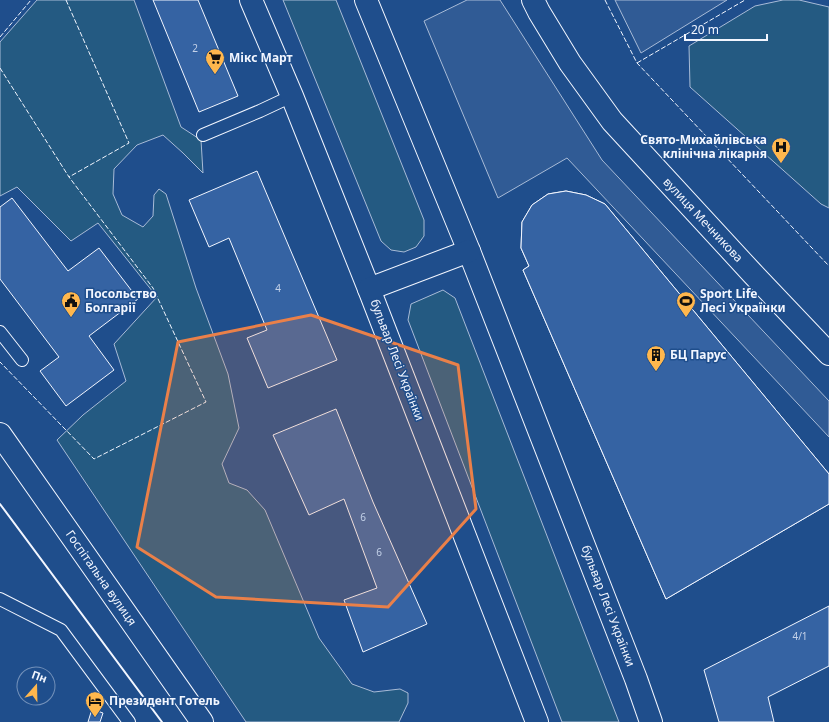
<svg xmlns="http://www.w3.org/2000/svg" width="829" height="722" viewBox="0 0 829 722" font-family="'Noto Sans',sans-serif">
<rect width="100%" height="100%" fill="#1f4e8c"/>
<g fill="#245a82" stroke="#a8bbd7">
<polygon points="37,0 134,0 181,127 201,140 203,173 183,153 163,135 137,145 114,169 113,194 122,215 143,227 153,216 154,195 159,189 166,194 196,288 228,374 239,428 222,464 229,483 247,490 265,510 319,638 352,684 374,692 400,689 408,693 408,703 399,722 246,722 57,440 83,415 126,381 114,344 157,297 98,223 71,241 17,187 0,196 0,42"/>
<polygon points="283,0 336,0 424,220 424,236 416,247 404,252 391,250 381,241"/>
<polygon points="783,0 799,0 829,7 829,208 821,204 690,87 689,46 755,6"/>
<polygon points="443,290 455,298 619,722 562,722 408,320 411,304"/>
</g>
<g fill="#305b95" stroke="#a8bbd7">
<polygon points="467,0 500,0 602,160 829,401 829,437 567,158 498,198 424,21"/>
<polygon points="615,0 727,0 641,53"/>
</g>
<g fill="#3563a3" stroke="#f2f6ff">
<polygon points="153,0 198,0 238,96 199,112"/>
<polygon points="257,171 337,360 268,388 247,338 267,330 229,238 209,247 189,200"/>
<polygon points="566,191 586,195 605,204 829,474 829,504 666,599 523,270 529,266 521,248 522,222 532,205 548,194"/>
<polygon points="566,191 586,195 605,204 829,474 829,504 666,599 523,270 529,266 521,248 522,222 532,205 548,194"/>
<polygon points="12,198 68,271 99,248 138,299 89,336 114,370 66,406 40,371 59,357 0,279 0,207"/>
<polygon points="336,409 373,502 427,624 363,652 344,600 377,588 344,499 309,515 273,435"/>
<polygon points="829,606 829,666 768,697 774,722 719,722 704,670"/>
<polygon points="92,709 103,713 100,722 88,722"/>
</g>
<g fill="none" stroke-linecap="round" stroke-linejoin="round">
<g stroke="#f2f6ff" stroke-width="14">
<g id="service">
<polyline points="203,135 260,111 292,96"/>
<polyline points="0,332 22,360"/>
<polyline points="0,599 61,630 129,722"/>
</g>
</g>
<g stroke="#f2f6ff" stroke-width="24">
<polyline id="minor" points="0,434 202,722"/>
</g>
<g stroke="#f2f6ff" stroke-width="24">
<polyline id="tertiary" points="533,0 539,12 570,63 612,121 753,274 829,354"/>
</g>
<g stroke="#f2f6ff" stroke-width="24">
<g id="primary">
<polyline points="251,0 292,96 369,289 537,722"/>
<polyline points="366,0 469,251 636,679 651,722"/>
<polyline points="369,289 469,251"/>
</g>
</g>
<use href="#service" stroke="#1f4e8c" stroke-width="12"/>
<use href="#minor" stroke="#1f4e8c" stroke-width="22"/>
<use href="#tertiary" stroke="#1f4e8c" stroke-width="22"/>
<use href="#primary" stroke="#1f4e8c" stroke-width="22"/>
<g stroke="#f2f6ff" stroke-width="1" stroke-dasharray="5 2" stroke-linecap="butt">
<polyline points="66,0 129,143 69,177"/>
<polyline points="605,0 637,63 829,266"/>
<polyline points="0,37 31,0"/>
<polyline points="637,63 745,0"/>
<polyline points="0,68 69,177 153,288 206,402 94,459 0,362"/>
</g>
<polyline stroke="#f2f6ff" stroke-width="2" points="0,504 162,722"/>
</g>
<path fill="#ea8049" fill-opacity="0.2" stroke="#ea8049" stroke-width="3" stroke-linejoin="round" d="M311,315L458,365L476,509L388,607L216,597L137,547L178,342Z"/>
<defs>
<g id="supermarket-pin" transform="scale(1)"><path d="M0 17L-7.5 6A9.5 9.5 0 1 1 7.5 6Z" fill="#ffb74d" stroke="#1f4e8c"/><path d="M-6-5.5h2.5l.6 2H6L4.5 2H-2.5L-4.4-4H-6ZM-1.5 3.2a1.3 1.3 0 1 0 .1 0ZM3 3.2a1.3 1.3 0 1 0 .1 0Z" fill="#111"/></g>
<g id="hospital-pin" transform="scale(1)"><path d="M0 17L-7.5 6A9.5 9.5 0 1 1 7.5 6Z" fill="#ffb74d" stroke="#1f4e8c"/><path d="M-5-5h3v3.5h4V-5h3V5h-3V1.5h-4V5h-3Z" fill="#111"/></g>
<g id="civic-pin" transform="scale(1)"><path d="M0 17L-7.5 6A9.5 9.5 0 1 1 7.5 6Z" fill="#ffb74d" stroke="#1f4e8c"/><path d="M-.6-6.5H3V-4.5H.6V-3L4-1V1h2V6H-6V1h2V-1L-.6-3ZM-1.2 2.5V6h2.4V2.5Z" fill="#111"/></g>
<g id="stadium-pin" transform="scale(1)"><path d="M0 17L-7.5 6A9.5 9.5 0 1 1 7.5 6Z" fill="#ffb74d" stroke="#1f4e8c"/><path d="M0-5a6.5 5 0 1 0 0 10a6.5 5 0 1 0 0-10ZM-3.5-1.8h7v3.6h-7Z" fill="#111"/></g>
<g id="building-pin" transform="scale(1)"><path d="M0 17L-7.5 6A9.5 9.5 0 1 1 7.5 6Z" fill="#ffb74d" stroke="#1f4e8c"/><path d="M-4-6H4V6H1V3H-1V6H-4ZM-2.5-4.3h1.7v1.8h-1.7ZM.8-4.3h1.7v1.8H.8ZM-2.5-1h1.7V.8h-1.7ZM.8-1h1.7V.8H.8Z" fill="#111"/></g>
<g id="hotel-pin" transform="scale(1)"><path d="M0 17L-7.5 6A9.5 9.5 0 1 1 7.5 6Z" fill="#ffb74d" stroke="#1f4e8c"/><path d="M-6-4.5h1.5V1H6V5H4.5V3h-9V5H-6ZM-4 0a1.8 1.8 0 1 1 3.6 0ZM.5 0V-2.5h3Q6-2.5 6 0Z" fill="#111"/></g>
</defs>
<g fill-rule="evenodd">
<use href="#supermarket-pin" x="215" y="58"/>
<use href="#hospital-pin" x="781" y="147"/>
<use href="#civic-pin" x="71" y="301"/>
<use href="#stadium-pin" x="686" y="301"/>
<use href="#building-pin" x="656" y="355"/>
<use href="#hotel-pin" x="95" y="701"/>
</g>
<g text-anchor="middle" stroke-width="3" stroke-linejoin="round" paint-order="stroke">
<g font-size="10" fill="#c3d1e8">
<text x="195" y="52">2</text>
<text x="278" y="292">4</text>
<text x="363" y="521">6</text>
<text x="379" y="556">6</text>
<text x="800" y="640">4/1</text>
</g>
<g font-size="12" font-weight="bold" fill="#f2f6ff" stroke="#1f4e8c" text-anchor="start">
<text x="229" y="62">Мікс Март</text>
<text x="767" y="144" text-anchor="end">Свято-Михайлівська<tspan x="767" dy="14">клінічна лікарня</tspan></text>
<text x="85" y="298">Посольство<tspan x="85" dy="14">Болгарії</tspan></text>
<text x="700" y="298">Sport Life<tspan x="700" dy="14">Лесі Українки</tspan></text>
<text x="670" y="359">БЦ Парус</text>
<text x="109" y="705">Президент Готель</text>
</g>
<g font-size="12" fill="#f2f6ff" stroke="#1f4e8c">
<text transform="translate(703 220) rotate(47)" y="4">вулиця Мечникова</text>
<text transform="translate(397 360) rotate(69)" y="4">бульвар Лесі Українки</text>
<text transform="translate(101 578) rotate(55)" y="4">Госпітальна вулиця</text>
<text transform="translate(608 606) rotate(69)" y="4">бульвар Лесі Українки</text>
</g>
</g>
<g transform="translate(36 686) rotate(20)"><circle r="19" fill="#1f4e8c" stroke="#7391ba"/>
<path d="M0-3L7 15L0 10L-7 15Z" fill="#ffb74d"/>
<text y="-6" font-size="11" font-weight="bold" text-anchor="middle" fill="#f2f6ff">Пн</text>
</g>
<path d="M685 34v6h82v-6" fill="none" stroke="#f2f6ff" stroke-width="2"/>
<text x="691" y="34" font-size="12" fill="#f2f6ff" stroke="#1f4e8c" stroke-width="3" paint-order="stroke">20 m</text>
</svg>
